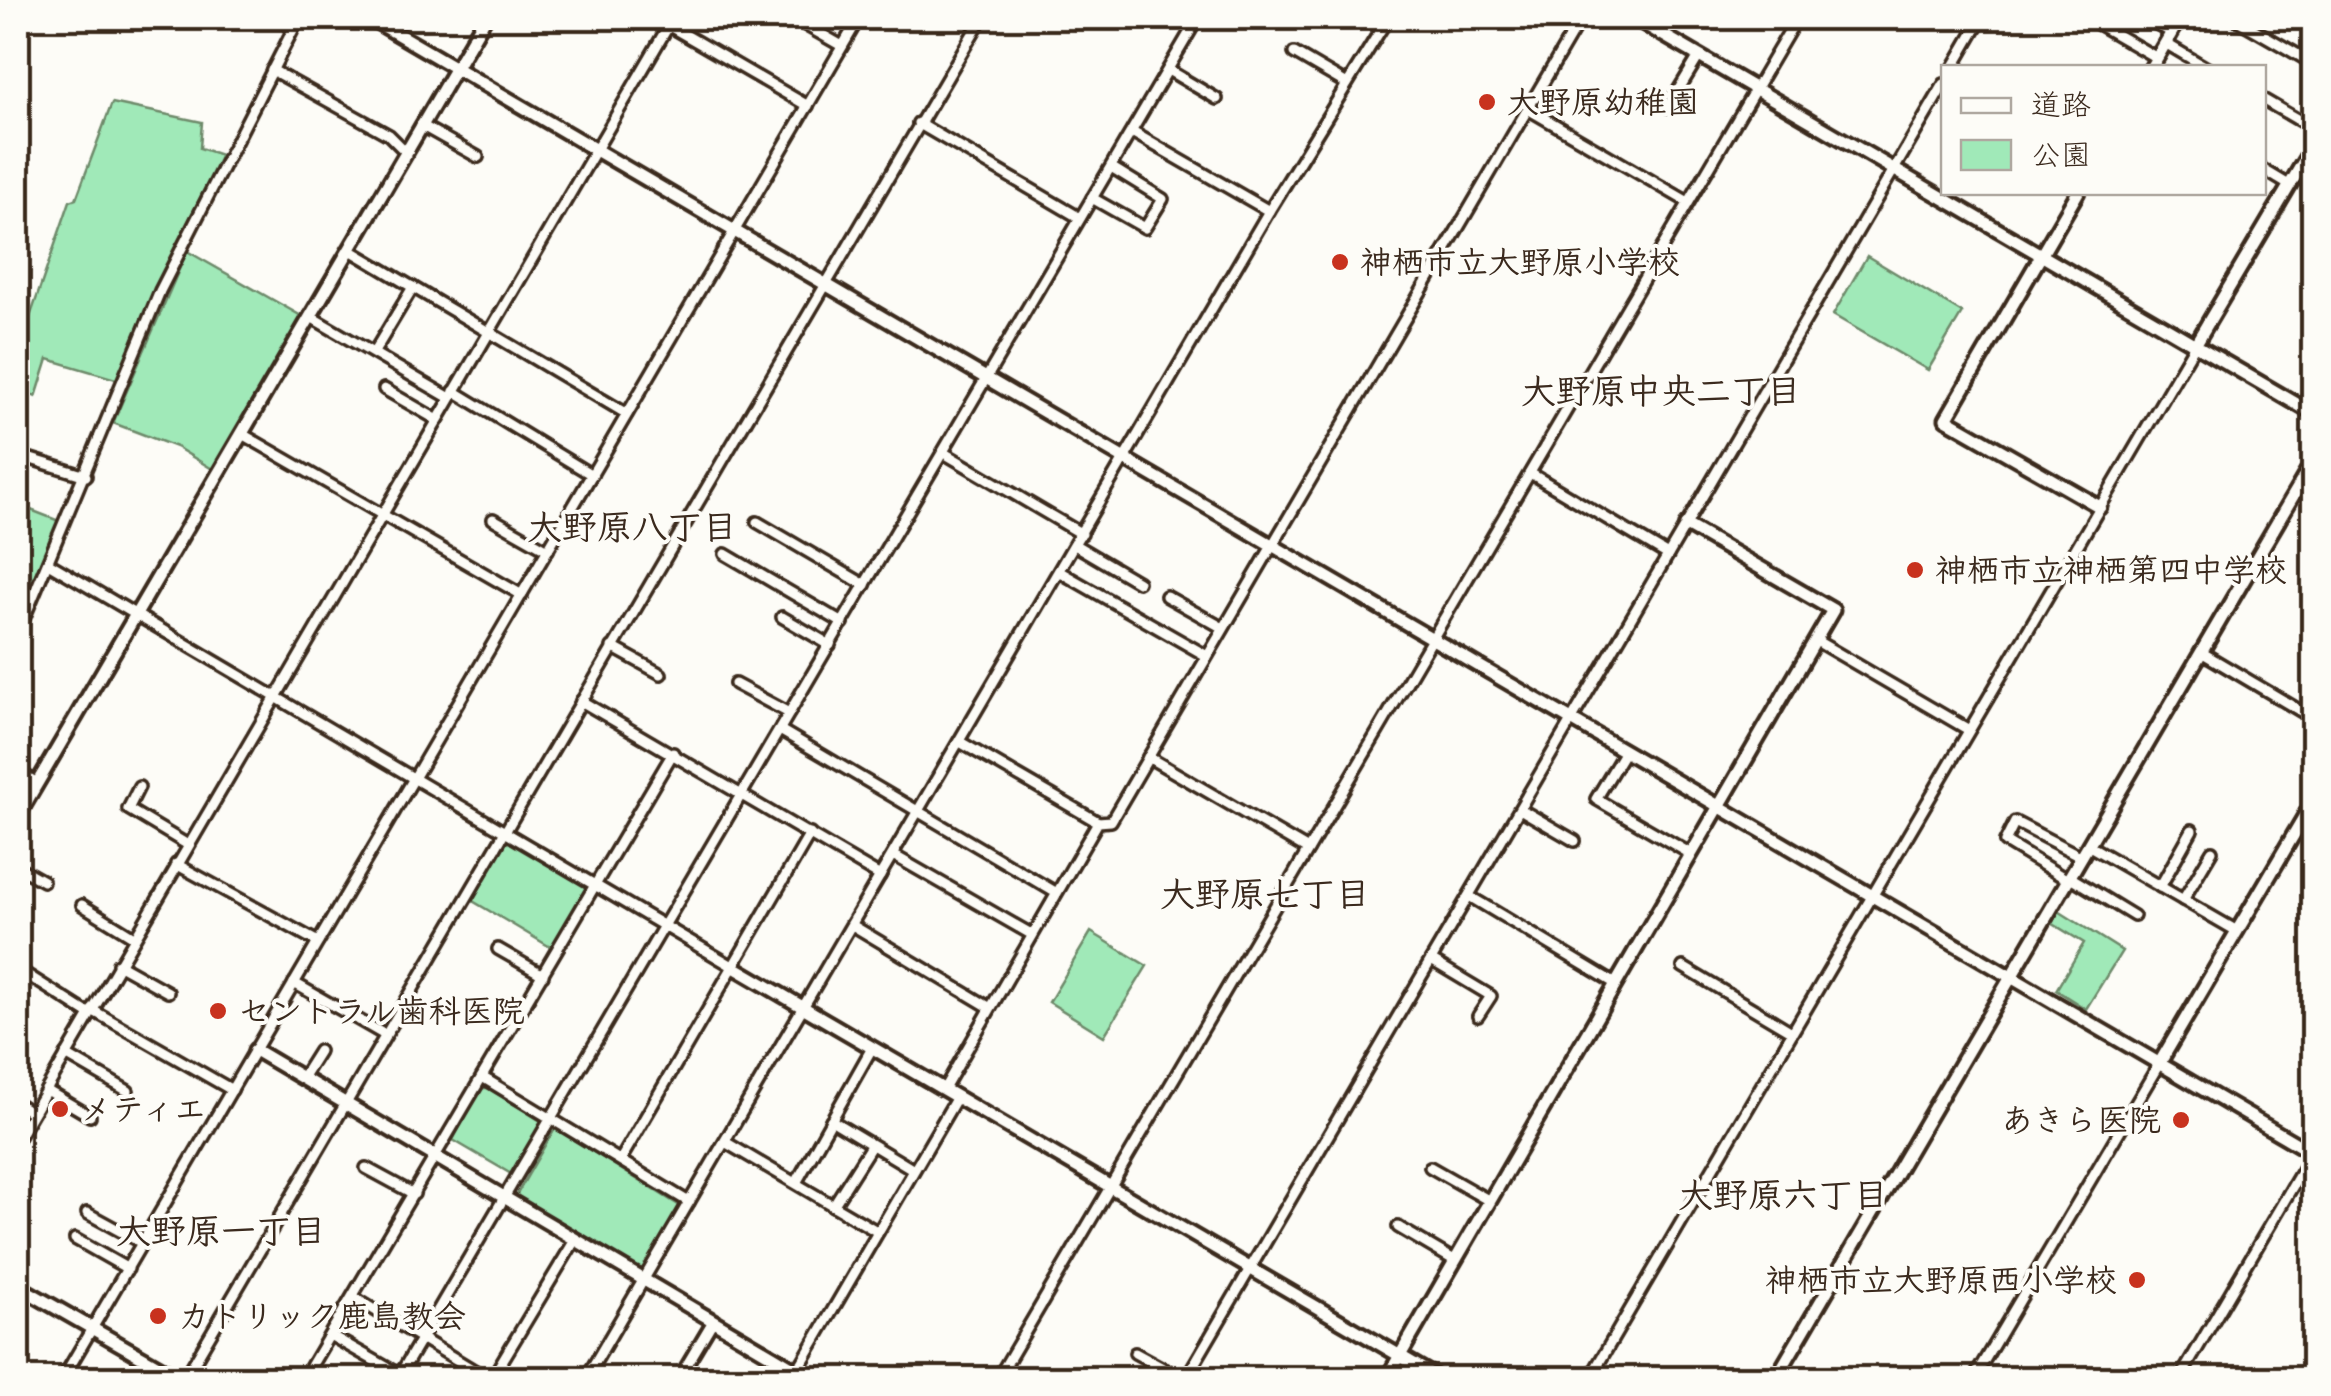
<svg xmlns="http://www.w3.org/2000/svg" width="2331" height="1396" viewBox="0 0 2331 1396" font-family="'Architects Daughter','Klee One',sans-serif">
<rect width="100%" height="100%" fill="#fdfcf7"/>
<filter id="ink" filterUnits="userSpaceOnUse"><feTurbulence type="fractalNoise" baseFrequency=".01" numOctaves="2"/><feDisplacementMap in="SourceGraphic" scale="20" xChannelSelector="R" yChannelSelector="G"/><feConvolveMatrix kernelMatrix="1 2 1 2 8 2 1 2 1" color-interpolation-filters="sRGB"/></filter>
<g filter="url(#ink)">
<g fill="#a0e9b8" stroke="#6e8a6b" stroke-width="2.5">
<polygon points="112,103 202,122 200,148 221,155 157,285 119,380 48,359 36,397 18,389 18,352 70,201 76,199"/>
<polygon points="187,251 303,317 214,470 176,447 113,423"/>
<polygon points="1867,256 1962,313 1928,370 1833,315"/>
<polygon points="18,505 59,521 18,612"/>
<polygon points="507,840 588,888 552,948 471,900"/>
<polygon points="2057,910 2122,951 2086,1009 2056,990 2084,943 2050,922"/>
<polygon points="1091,932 1147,966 1104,1036 1049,1002"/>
<polygon points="480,1088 488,1088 544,1123 513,1175 453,1140"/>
<polygon points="555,1128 680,1206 644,1267 639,1270 516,1196"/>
</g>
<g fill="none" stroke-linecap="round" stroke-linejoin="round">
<g stroke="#3b2a1e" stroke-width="16">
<g id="minor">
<polyline points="793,18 842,46"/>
<polyline points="2146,18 2171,32"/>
<polyline points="2234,18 2314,64"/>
<polyline points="2098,24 2157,58"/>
<polyline points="668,25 808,106"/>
<polyline points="2165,43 2207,68"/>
<polyline points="1294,53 1347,84"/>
<polyline points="1953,68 1982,18"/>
<polyline points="272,70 389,135 406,152"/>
<polyline points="1168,70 1217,99"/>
<polyline points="2264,100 2314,129"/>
<polyline points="1668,107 1699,56"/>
<polyline points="1528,109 1688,202"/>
<polyline points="918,123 1080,218"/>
<polyline points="421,125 478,157"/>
<polyline points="1132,132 1269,211"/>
<polyline points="2264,170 2289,185"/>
<polyline points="1092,198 1145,228 1163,199 1111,167"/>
<polyline points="350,250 627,414"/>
<polyline points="311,317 450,398"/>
<polyline points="374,352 413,287"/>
<polyline points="384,389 436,419"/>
<polyline points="454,391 592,475"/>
<polyline points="242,434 522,595"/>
<polyline points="944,453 1082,534"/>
<polyline points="18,455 86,476"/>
<polyline points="1530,473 1668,555"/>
<polyline points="493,519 548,550"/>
<polyline points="757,522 865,585"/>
<polyline points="1075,545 1138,582"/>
<polyline points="725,554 843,623"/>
<polyline points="50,564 734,967"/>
<polyline points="1060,572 1207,656"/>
<polyline points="1166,596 1223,628"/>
<polyline points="782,617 830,645"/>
<polyline points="18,633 160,291 299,18"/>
<polyline points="1815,640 1969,730"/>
<polyline points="612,647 661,674"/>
<polyline points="2201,652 2314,719"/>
<polyline points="735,684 789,713"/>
<polyline points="581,701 880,876"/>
<polyline points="780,730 1055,892"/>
<polyline points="960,742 1098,822"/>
<polyline points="1625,751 1596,799 1691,854"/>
<polyline points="1148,757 1308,850"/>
<polyline points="18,771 37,783"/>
<polyline points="139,787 128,809 188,845"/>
<polyline points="1520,809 1575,841"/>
<polyline points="2088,845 2237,931"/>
<polyline points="893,855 1031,934"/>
<polyline points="176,864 318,942"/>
<polyline points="18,867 43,881"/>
<polyline points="2070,877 2134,916"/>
<polyline points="2068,880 2005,842 2015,822 2082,857"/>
<polyline points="2160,887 2192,830"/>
<polyline points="1469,896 1616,984"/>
<polyline points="2183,900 2212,851"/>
<polyline points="82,905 134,937"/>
<polyline points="852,925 989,1007"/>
<polyline points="498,949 543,975"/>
<polyline points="1431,960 1491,996 1478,1016"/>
<polyline points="118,964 168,992"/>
<polyline points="1683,967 1792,1032"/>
<polyline points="18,969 89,1014"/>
<polyline points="294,983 385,1035"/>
<polyline points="92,1010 232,1090"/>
<polyline points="66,1055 128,1091"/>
<polyline points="482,1077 689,1202"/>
<polyline points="302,1078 319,1051"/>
<polyline points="944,1089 1098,822 1111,821 1581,18"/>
<polyline points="46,1090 90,1116"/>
<polyline points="18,1104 32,1113"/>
<polyline points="831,1120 914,1170"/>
<polyline points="18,1138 673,18"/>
<polyline points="725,1142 878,1232"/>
<polyline points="621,1159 810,834"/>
<polyline points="1430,1167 1488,1200"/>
<polyline points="366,1168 414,1194"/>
<polyline points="796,1183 872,1048"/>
<polyline points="833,1206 871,1146"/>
<polyline points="87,1213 142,1243"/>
<polyline points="1398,1227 1454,1260"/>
<polyline points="75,1239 128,1269"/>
<polyline points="353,1297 487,1378"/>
<polyline points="330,1335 400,1375"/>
<polyline points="1135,1353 1181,1378"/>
<polyline points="63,1378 859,18"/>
<polyline points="185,1378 982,18"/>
<polyline points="304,1378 673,753"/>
<polyline points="398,1378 1198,18"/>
<polyline points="492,1378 575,1240"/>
<polyline points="586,1378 1269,211 1388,18"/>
<polyline points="679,1378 713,1321"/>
<polyline points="793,1378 957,1097"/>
<polyline points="998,1378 1797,18"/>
<polyline points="1186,1378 1944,84"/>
<polyline points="1590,1378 2195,345"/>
<polyline points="1974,1378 2159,1064"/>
<polyline points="2180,1378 2314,1150"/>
</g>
</g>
<g stroke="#3b2a1e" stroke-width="19">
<g id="tertiary">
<polyline points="370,18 2314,1154"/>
<polyline points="1634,18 2314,414"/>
<polyline points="2151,68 2180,18"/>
<polyline points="2078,192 1946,419 2100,507"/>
<polyline points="2195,345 2314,144"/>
<polyline points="18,816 485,18"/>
<polyline points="734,967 1438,1378"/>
<polyline points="255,1050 810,1378"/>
<polyline points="2159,1064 2314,800"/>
<polyline points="18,1286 179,1378"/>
<polyline points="1387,1378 1833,610 1686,525"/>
<polyline points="1776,1378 2314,460"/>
</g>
</g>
<use href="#minor" stroke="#fdfcf7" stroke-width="9"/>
<use href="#tertiary" stroke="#fdfcf7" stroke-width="11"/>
</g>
</g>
<g fill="#c8321e" stroke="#fdfcf7" stroke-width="4">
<circle cx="1487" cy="102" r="10"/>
<circle cx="1340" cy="262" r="10"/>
<circle cx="1915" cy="570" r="10"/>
<circle cx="218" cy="1011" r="10"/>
<circle cx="60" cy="1109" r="10"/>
<circle cx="2181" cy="1120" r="10"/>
<circle cx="2137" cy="1280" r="10"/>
<circle cx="158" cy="1316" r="10"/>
</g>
<g text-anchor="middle" stroke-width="8" stroke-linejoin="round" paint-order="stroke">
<g font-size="32" font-weight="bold" fill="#3b2a1e" stroke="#fdfcf7" text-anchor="start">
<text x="1507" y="113">大野原幼稚園</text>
<text x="1360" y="273">神栖市立大野原小学校</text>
<text x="1935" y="581">神栖市立神栖第四中学校</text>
<text x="238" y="1022">セントラル歯科医院</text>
<text x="80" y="1120">メティエ</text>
<text x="2161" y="1131" text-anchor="end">あきら医院</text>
<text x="2117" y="1291" text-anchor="end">神栖市立大野原西小学校</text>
<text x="178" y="1327">カトリック鹿島教会</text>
</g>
<g font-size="35" font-weight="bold" fill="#3b2a1e" stroke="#fdfcf7">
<text x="1661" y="403">大野原中央二丁目</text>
<text x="632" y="539">大野原八丁目</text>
<text x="1265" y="906">大野原七丁目</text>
<text x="1783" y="1207">大野原六丁目</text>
<text x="221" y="1243">大野原一丁目</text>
</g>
</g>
<rect width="2331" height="1396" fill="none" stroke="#fdfcf7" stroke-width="60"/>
<rect x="30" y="30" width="2271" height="1336" fill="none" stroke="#3b2a1e" stroke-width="4" filter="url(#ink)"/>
<rect x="1941" y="65" width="325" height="130" fill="#fdfcf7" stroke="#afa8a0" stroke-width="2.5"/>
<rect x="1961" y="98" width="50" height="15" fill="#fdfcf7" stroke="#afa8a0" stroke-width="2.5"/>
<text x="2031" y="115" font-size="30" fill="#3b2a1e">道路</text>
<rect x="1961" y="140" width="50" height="30" fill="#a0e9b8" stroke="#afa8a0" stroke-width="2.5"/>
<text x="2031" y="165" font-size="30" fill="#3b2a1e">公園</text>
</svg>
